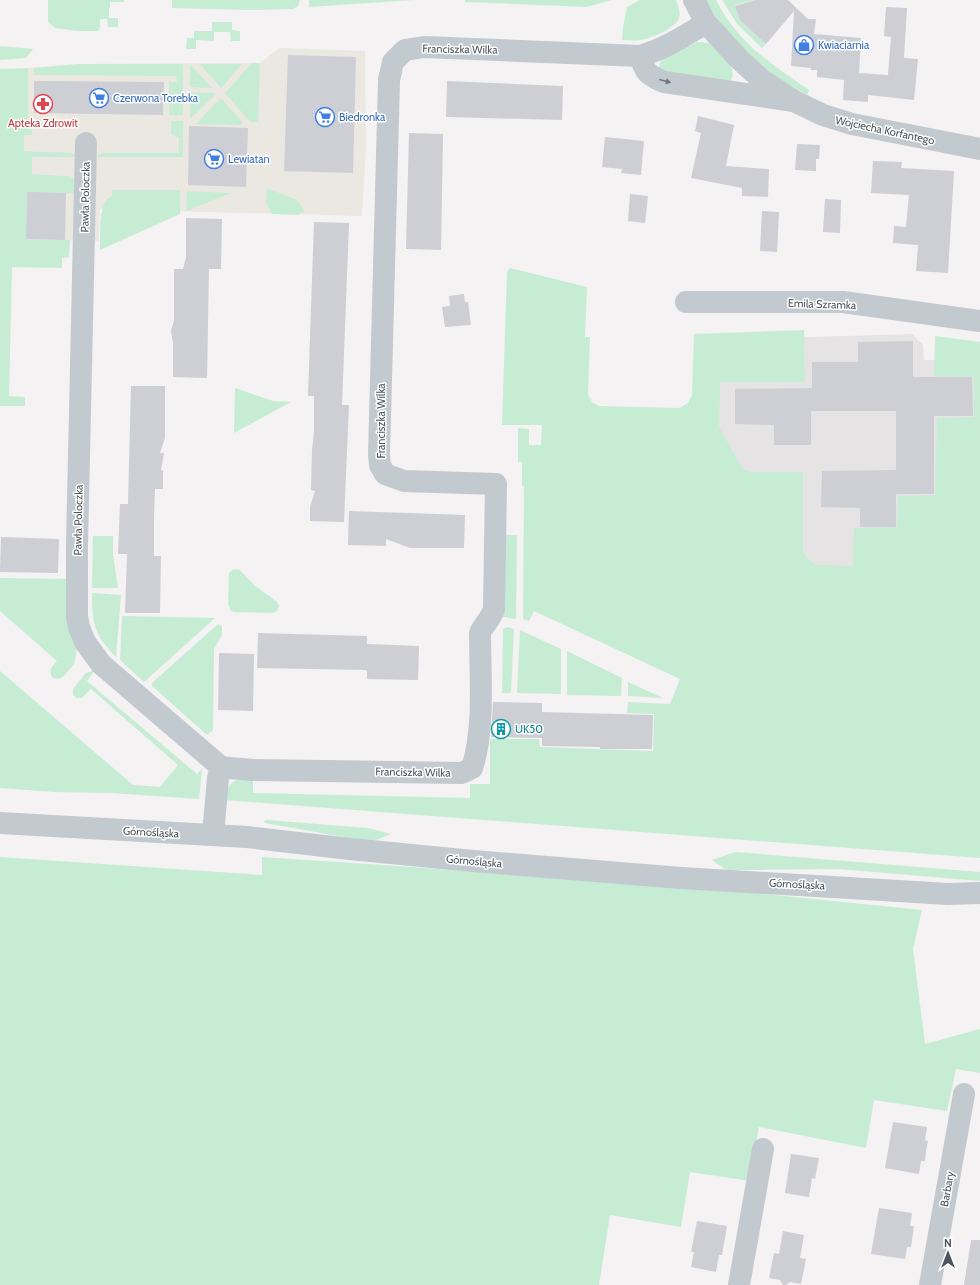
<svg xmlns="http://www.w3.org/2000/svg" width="980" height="1285" viewBox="0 0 980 1285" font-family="Cabin,sans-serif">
<rect width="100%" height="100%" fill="#f4f2f2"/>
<polygon fill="#eae8e0" points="279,48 365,51 366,147 362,216 100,209 99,241 26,239 27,192 66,193 69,176 32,174 24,152 24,134 32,135 28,120 28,68 79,64 260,63"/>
<polygon fill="#e5e3e4" points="912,334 923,345 924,360 972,360 980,376 980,667 872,700 715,428 709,340"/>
<g fill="#c7ecd4">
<polygon points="48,0 124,0 124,2 110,2 110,8 109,8 109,18 118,18 118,27 108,27 107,19 100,19 100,28 98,31 77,31 55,28 48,22"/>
<polygon points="172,0 300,0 298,6 293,9 249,10 172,8"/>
<polygon points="309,0 413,0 309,7"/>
<polygon points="465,0 612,0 586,7 465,2"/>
<path d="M640,0H676C678,6 681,12 679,18C675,29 651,38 641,40C635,41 628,40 622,40L623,27L627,7Z"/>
<path d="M705,0H716C737,42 772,65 809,90L807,95C794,87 780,80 768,71C743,53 721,27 705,0Z"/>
<polygon points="722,0 756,0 735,5 740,20 766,44 762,48 738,25"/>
<polygon points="212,22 232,22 232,30 240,31 240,41 231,41 230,32 214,32 214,41 196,40 196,49 186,49 187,38 194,38 194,31 212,31"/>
<path d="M697,42L709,43C721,54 742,68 728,85L667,78L659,68L660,62L663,58Z"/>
<polygon points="0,46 33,49 26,58 0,60"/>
<polygon points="252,63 260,63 258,122 250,122 225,93"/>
<polygon points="79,64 183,64 183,115 169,115 169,82 177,82 176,76 34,75 34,68"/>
<polygon points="190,64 212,88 190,87"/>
<polygon points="200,64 242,64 221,88"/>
<path d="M28,68V120H32V135H24V151L71,153L78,157H32V174L69,176C76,179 76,185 76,193H27L26,239L70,240L69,257L62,258V268L12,267L9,396L25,397V406H0V69Z"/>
<polygon points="190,92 217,93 190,119"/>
<polygon points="221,98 242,122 241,125 196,124"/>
<polygon points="171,121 183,121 183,157 96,157 101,154 106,153 179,153 179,137 175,136 171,133"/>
<polygon points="267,188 297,200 304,211 298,215 272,214 266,202"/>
<path d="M112,190H180V214L100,250C101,236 97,202 112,196Z"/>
<polygon points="187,191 231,193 186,211"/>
<path d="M510,268L587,287L585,337H590L588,394L592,402L599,406L680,408L688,403L692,395L694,334L804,330L805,382H720L719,427L741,466L745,470L751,472H803V552L808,559L816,565L853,566L854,528L897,527L898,496L935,495L937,418L974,417V377L934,376L935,336L980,342V858L225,800C230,779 232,780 253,779V793L470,798V784H490V739H539L540,747L653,751L654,714L627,713L628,702L670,704L680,679L534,611L529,621L523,619L524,486H522V462H518V428L529,429V445H541L542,425H502L507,272Z"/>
<polygon points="235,388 273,401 291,402 234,433"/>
<polygon points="503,535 517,535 516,619 503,617"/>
<polygon points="93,536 113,536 113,554 118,588 92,588"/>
<polygon points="234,569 240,570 254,585 277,602 279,606 277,611 273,613 234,612 231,611 228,604 229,573"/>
<path d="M0,578L68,579L77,646L76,655L74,664L63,677L58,679L52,677C48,669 52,667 57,661L0,611Z"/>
<path d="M92,593L121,595L116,657C94,635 92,623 92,593Z"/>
<polygon points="122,616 215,618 144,682 120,660"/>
<polygon points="218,624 222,626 222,635 214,649 213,730 207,735 152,686 152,683"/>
<polygon points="507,627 514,629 511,693 502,693 503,629"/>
<polygon points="520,630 561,649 561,694 517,693"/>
<polygon points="567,651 622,678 621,696 567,695"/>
<polygon points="95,670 87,681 197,774 202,769 199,799 111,793 54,792 0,788 0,671 133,785 160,787 178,765 91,689 82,698 77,698 73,695 73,689 86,673"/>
<polygon points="628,682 663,698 628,696"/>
<polygon points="267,820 368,828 391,834 371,842 265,823 264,821"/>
<polygon points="735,852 980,872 980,881 838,869 726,870 712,860"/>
<polygon points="0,857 262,875 262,857 398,866 765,894 922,910 913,949 925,1044 980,1029 980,1073 956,1069 947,1111 874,1100 866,1148 759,1127 750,1181 690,1172 681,1227 610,1215 599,1285 0,1285"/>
</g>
<g fill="#cdcfd4">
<polygon points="756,0 788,0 808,19 816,19 814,34 861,38 859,73 888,75 891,37 884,36 886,7 907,8 904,58 918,59 914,100 868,95 868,102 843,100 844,80 817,77 817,70 811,70 811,68 791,66 794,11 766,44 740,20 735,6"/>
<polygon points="288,55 356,57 353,173 284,171"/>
<polygon points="34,81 164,82 163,115 34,113"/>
<polygon points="447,81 563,86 562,120 446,117"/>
<polygon points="698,116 734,125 726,166 769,169 768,197 742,196 742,188 691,178 701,133 695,131"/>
<polygon points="189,126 248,128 246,187 188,185"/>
<polygon points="409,133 443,134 441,250 406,249"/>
<polygon points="605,137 644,141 641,175 621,173 622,169 602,167"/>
<polygon points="797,144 820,145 819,159 816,159 816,171 795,170"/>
<polygon points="873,161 902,162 901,168 954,171 948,273 916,271 918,245 893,243 894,226 906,227 909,195 871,193"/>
<polygon points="27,192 66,193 65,240 26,239"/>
<polygon points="630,194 648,196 645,223 628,221"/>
<polygon points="825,199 841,200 840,233 823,232"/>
<polygon points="762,211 779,212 777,252 760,251"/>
<polygon points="186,218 222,219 221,269 209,269 207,378 173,377 173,343 171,331 174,320 174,269 183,269 186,257"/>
<polygon points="314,222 349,223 342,405 349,405 344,522 310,521 310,507 315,491 311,490 312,450 314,432 314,396 308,396"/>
<polygon points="464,294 465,302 468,302 471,325 445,327 442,307 450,306 449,296"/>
<polygon points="913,341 913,377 972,377 973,416 934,416 934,494 896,494 896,527 860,527 860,508 821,507 822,471 896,470 896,411 811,411 811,445 774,445 774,425 735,424 735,389 812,388 812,362 858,362 858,342"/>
<polygon points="131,386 165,386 165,438 160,453 164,453 161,470 163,471 163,489 155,489 154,516 154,556 161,556 160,613 125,613 127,554 118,554 120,504 128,504"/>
<polygon points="349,511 465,515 464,548 410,548 386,539 386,546 348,545"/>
<polygon points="1,537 59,539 58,573 0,572"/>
<polygon points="258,633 367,636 367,644 419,646 418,680 367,679 367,671 365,670 257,668"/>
<polygon points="219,653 254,654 253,711 218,710"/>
<polygon points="493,702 542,703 542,712 653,715 652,749 600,749 600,747 542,746 542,738 491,737"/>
<polygon points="893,1122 927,1127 925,1140 928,1141 926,1151 925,1161 921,1161 919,1174 885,1168"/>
<polygon points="791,1154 819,1158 815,1179 812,1178 809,1197 785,1193"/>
<polygon points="879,1208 912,1213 910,1226 914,1226 911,1247 907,1247 905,1259 871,1254"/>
<polygon points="697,1221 727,1226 722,1255 719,1255 716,1272 691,1267 694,1252 691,1252"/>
<polygon points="783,1231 804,1235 800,1258 806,1259 801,1284 790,1282 786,1285 783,1285 780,1280 769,1278 774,1253 779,1254"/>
<polygon points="971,1240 980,1240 980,1285 964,1285"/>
</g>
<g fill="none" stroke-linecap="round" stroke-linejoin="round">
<g stroke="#c2c9cf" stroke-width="22">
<path d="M640,56C645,73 648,75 664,82L794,101"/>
<polyline points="86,143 77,545 77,616 79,627 85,642 101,664 221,767 218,778 213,835"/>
<polyline points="686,302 843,302 980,321"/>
<path d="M221,767L230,768L253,770L462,773L472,768C485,729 480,675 480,633C484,624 491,619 494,609L496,484L404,481L385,474L380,465L379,455L389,80L393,62L405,50L424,47L640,56C665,49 684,36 706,23"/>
<polyline points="739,1285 763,1149"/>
<polyline points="930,1285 964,1094"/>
</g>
<g stroke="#c2c9cf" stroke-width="22">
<polyline points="694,0 706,23 739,59 762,80 794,101 823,115 852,124 980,149"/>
<polyline points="0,823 247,837 350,849 473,861 681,878 948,894 980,893"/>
</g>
</g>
<defs><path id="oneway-solid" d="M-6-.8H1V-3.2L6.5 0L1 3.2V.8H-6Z"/></defs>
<use fill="#6f7880" href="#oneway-solid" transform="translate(665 81) rotate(15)"/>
<defs>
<g id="shop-ring" transform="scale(1)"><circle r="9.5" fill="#fff" stroke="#3f7fe0" stroke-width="1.5"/><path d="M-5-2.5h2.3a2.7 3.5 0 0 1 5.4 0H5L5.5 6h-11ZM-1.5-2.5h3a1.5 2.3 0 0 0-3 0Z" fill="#3f7fe0"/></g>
<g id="supermarket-ring" transform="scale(1)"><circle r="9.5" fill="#fff" stroke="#3f7fe0" stroke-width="1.5"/><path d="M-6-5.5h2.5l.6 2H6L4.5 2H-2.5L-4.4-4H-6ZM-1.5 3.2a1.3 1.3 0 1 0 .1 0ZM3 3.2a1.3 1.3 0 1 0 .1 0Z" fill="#3f7fe0"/></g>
<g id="pharmacy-ring" transform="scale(1)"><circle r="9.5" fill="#fff" stroke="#e0444e" stroke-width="1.5"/><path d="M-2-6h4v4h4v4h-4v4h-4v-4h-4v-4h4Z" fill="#e0444e"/></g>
<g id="building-ring" transform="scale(1)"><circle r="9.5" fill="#fff" stroke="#0f9aa8" stroke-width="1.5"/><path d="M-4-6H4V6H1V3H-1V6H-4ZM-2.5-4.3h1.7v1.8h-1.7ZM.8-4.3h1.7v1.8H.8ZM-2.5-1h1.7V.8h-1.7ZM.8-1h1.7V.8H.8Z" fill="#0f9aa8"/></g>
</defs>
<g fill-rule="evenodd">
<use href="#shop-ring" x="804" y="45"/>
<use href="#supermarket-ring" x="99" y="98"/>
<use href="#pharmacy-ring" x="43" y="104"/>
<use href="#supermarket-ring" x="325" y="117"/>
<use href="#supermarket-ring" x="214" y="159"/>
<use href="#building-ring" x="501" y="729"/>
</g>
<g text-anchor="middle" stroke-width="3" stroke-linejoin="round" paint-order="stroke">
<g font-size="11" fill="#366cbe" stroke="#fff" text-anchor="start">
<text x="818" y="49">Kwiaciarnia</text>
<text x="113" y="102">Czerwona Torebka</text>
<text x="339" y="121">Biedronka</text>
<text x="228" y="163">Lewiatan</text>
</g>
<g font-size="11" fill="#4c555e" stroke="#fff">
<text transform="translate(460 49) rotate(1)" y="4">Franciszka Wilka</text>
<text transform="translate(885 130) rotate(12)" y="4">Wojciecha Korfantego</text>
<text transform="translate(85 197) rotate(-89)" y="4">Pawła Poloczka</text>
<text transform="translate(822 304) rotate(2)" y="4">Emila Szramka</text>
<text transform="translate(381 421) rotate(-90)" y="4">Franciszka Wilka</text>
<text transform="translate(78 520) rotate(-89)" y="4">Pawła Poloczka</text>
<text transform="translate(413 772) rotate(1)" y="4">Franciszka Wilka</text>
<text transform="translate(151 832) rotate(3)" y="4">Górnośląska</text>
<text transform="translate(474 861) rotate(5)" y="4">Górnośląska</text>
<text transform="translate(797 884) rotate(3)" y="4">Górnośląska</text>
<text transform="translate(947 1189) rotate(-80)" y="4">Barbary</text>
</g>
<g font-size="11" fill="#be3a42" stroke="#fff">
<text x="43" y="127">Apteka Zdrowit</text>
</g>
<g font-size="11" fill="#0d838f" stroke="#fff" text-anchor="start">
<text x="515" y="733">UK50</text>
</g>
</g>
<g transform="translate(948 1253)" stroke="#ffffff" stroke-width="3" paint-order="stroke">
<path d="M0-3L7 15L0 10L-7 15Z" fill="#4c555e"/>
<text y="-6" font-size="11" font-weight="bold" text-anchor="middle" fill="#4c555e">N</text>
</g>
</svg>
